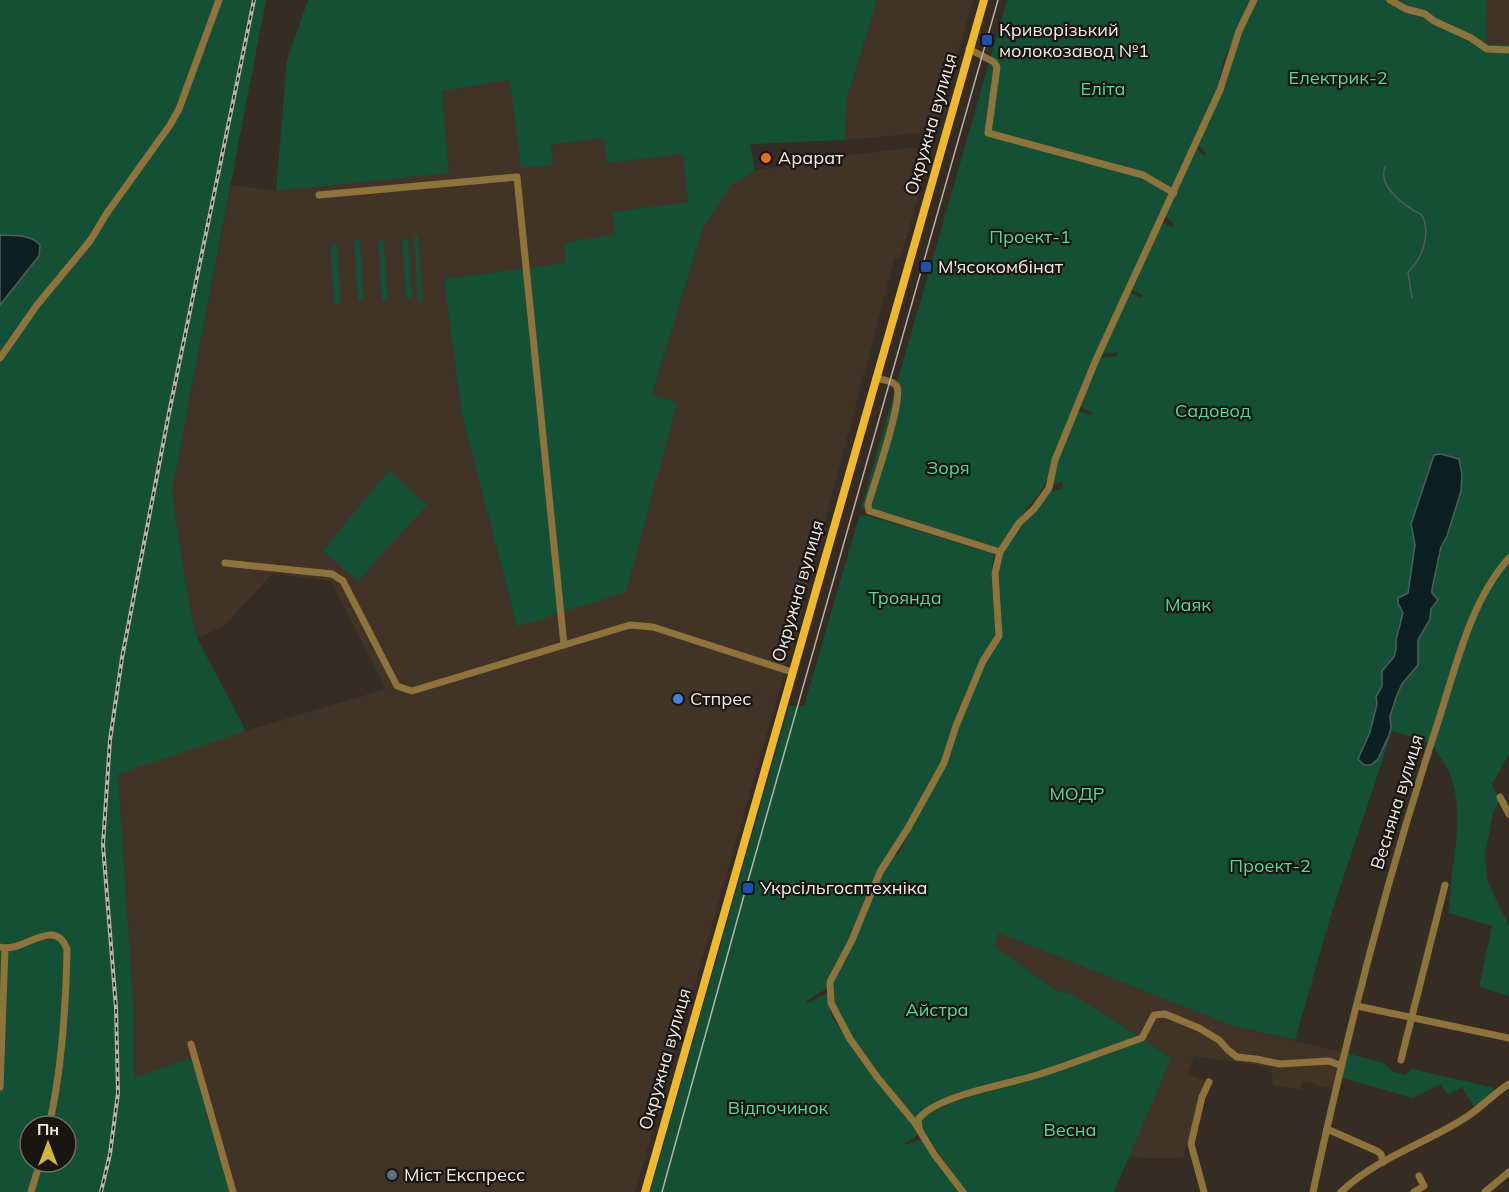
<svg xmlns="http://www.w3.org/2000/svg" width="1509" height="1192" viewBox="0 0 1509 1192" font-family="Mulish,sans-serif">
<rect width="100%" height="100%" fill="#352c23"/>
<g fill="#413426">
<polygon points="877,0 973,0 936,130 901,135 845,140 847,99"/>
<polygon points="1487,0 1509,0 1509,45 1486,43"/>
<polygon points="510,80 551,145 604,138 607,163 683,154 689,202 612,212 615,235 565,243 565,263 444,279 461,410 517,627 676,403 652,394 703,228 731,185 755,171 847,155 922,147 932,151 900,258 895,257 893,264 796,631 635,1192 233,1192 134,1078 133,999 118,773 225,737 386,689 331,581 272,574 223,627 197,638 186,587 172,491 231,185 276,191 449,172 442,91"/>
<polygon points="999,933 1230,1025 1346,1053 1337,1090 1303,1081 1301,1090 1273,1085 1271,1067 1194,1056 1187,1074 1205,1081 1183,1158 1143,1158 1128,1156 1171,1058 1069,993 1055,990 994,946"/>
</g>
<g fill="#135036" fill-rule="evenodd">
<path d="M0,0H266L172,491L186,587L197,638L246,731L118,774L133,999L134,1078L197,1056L233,1192H0V305L39,256L40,245L26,237L0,235ZM30,1126H66V1162H30Z"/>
<polygon points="308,0 877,0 847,99 845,140 750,144 755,171 731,185 703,228 652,394 677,403 626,592 517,627 461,410 444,279 565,263 565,243 615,234 612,212 688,202 683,154 607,163 603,138 551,145 553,165 521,168 510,80 442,91 449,173 276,191 287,60"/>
<polygon points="1007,0 1251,0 1223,62 1217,88 1052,460 1048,478 1039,494 1025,511 1002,547 996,548 861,508"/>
<path d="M1256,0H1386L1423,16L1435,25L1486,50V43L1394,0H1487L1486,43L1509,45V754L1492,784L1499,801L1493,813L1485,856L1487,880L1509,927V996L1479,987L1492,926L1448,913C1451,899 1450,886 1452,872C1457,839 1462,807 1450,775C1446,764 1437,753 1431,743L1392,731L1330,918L1295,1040L1230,1025L999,933L994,946L1055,990L1069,993L1084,1002L1138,1036L1012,1081L932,1106L919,1114L915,1120L852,1041L833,1004L832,983L881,873L892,857L898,854L927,800L985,662L997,646V572L1003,551L1024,522L1049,492L1063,488L1062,482L1052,485L1057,460L1077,411L1091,415L1092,412L1078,406L1098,358L1117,356L1118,353L1101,354L1129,292L1142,298L1143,295L1131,289L1162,223L1173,227L1174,224L1165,216L1194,151L1197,150L1205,156L1206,154L1198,144L1234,49ZM1434,455L1459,459C1469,489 1449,520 1441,548C1440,551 1441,554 1440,557C1437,567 1434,578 1432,589V593L1438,600L1431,609L1430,619L1418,640V665L1399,690L1390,716L1391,725L1389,735L1378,759H1358L1370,732L1377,704L1376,697L1382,686L1386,666L1394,658L1397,649L1396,640L1403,613L1398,603V598L1408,593L1415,545L1411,524Z"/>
<polygon points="418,235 423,301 418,302 414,236"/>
<polygon points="402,239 408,239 412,298 406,298"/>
<polygon points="360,240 364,300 358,300 354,241"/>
<polygon points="378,241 384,241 388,300 382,301"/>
<polygon points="337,244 341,304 334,304 330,245"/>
<polygon points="389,470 427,505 358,581 323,551"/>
<polygon points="866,515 994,554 991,573 996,633 993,643 955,724 941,762 895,846 826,989 806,1001 808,1003 827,993 832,1017 875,1078 919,1133 917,1136 904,1143 906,1145 923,1139 960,1192 650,1192 789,706 804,706 859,517"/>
<path d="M1142,1039L1171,1058L1114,1192H966L921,1128V1118C950,1100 980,1094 1012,1085C1056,1073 1099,1055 1142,1039Z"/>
<polygon points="1346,1053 1386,1064 1391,1071 1405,1075 1412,1069 1495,1088 1494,1092 1474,1107 1462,1087 1448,1095 1441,1084 1413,1098 1340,1077"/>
</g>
<g fill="#0d2021" stroke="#515d5c" stroke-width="1.5">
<path d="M0,235C13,236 31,234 40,245L39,256L0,305Z"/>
<polygon points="1441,454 1459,459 1462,474 1461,491 1447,536 1441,547 1432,589 1432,593 1438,600 1431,609 1430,619 1418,640 1418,665 1402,684 1397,695 1390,716 1391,728 1389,735 1378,759 1371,765 1364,765 1358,759 1370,732 1377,704 1376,697 1382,686 1382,671 1394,657 1396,649 1396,640 1403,613 1398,603 1398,598 1408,593 1415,545 1411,524 1434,455"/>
</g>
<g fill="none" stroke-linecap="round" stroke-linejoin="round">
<path stroke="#515d5c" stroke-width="1.5" d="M1385,167C1377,187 1406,207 1422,215C1431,234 1423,258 1408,272L1412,298"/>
<g stroke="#8e743b" stroke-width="7">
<polyline points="1390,0 1406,9 1425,14 1434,21 1471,38 1487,49 1509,50"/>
<polyline points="969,49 994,62 997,67 988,133 1143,175 1174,193"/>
<polyline points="319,195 517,177 564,645"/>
<polyline points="0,358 37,305 90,241 107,213 170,125 179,109 219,0"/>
<path d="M876,378C882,380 895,381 897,387C903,402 873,486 868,505L869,511L1000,552"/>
<polyline points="225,563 332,574 343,581 397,686 412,691 630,625 653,627 792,672"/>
<polyline points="1500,797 1509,814"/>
<path d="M0,947C23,954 54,915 67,949C66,1008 62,1068 49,1126"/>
<polyline points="1357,1006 1509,1038"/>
<polyline points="191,1044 233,1192"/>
<polyline points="1401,1060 1445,885"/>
<polyline points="0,1087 5,948"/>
<path d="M919,1128L918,1120C933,1096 1009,1084 1037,1075C1072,1064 1107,1050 1142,1038L1154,1015L1165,1014L1199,1028L1219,1040L1228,1050L1237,1057L1256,1059L1280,1064L1329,1061L1342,1066"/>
<polyline points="1327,1129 1377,1151 1381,1154 1383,1162"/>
<polyline points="31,1192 40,1162"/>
<polyline points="963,1192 934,1154 915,1123 877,1077 850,1039 831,1003 830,982 852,940 880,872 908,828 944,763 956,726 983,661 999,636 995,573 1000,552 1019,523 1034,509 1049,488 1055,460 1095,362 1220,90 1239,31 1254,0"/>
<polyline points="1204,1192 1191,1144 1202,1097 1209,1082"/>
<path d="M1313,1192C1347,1033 1388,874 1439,719C1456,666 1471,600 1509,558"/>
<path d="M1341,1192C1377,1158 1424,1144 1465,1118C1481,1108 1493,1094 1509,1084"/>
<polyline points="1414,1192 1424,1186 1419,1176"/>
<polyline points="1485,1192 1509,1172"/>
</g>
<polyline stroke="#eeb92b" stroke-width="8" points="645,1192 984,0"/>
<polyline stroke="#b8b2ab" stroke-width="1.5" points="662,1192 746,888 998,0"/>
<g stroke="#b8b2ab" stroke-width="4">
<polyline id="rail" points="101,1192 110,1154 118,1093 116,1008 103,845 110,740 122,658 169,413 254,0"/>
</g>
<use href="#rail" stroke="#191511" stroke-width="1.5" stroke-dasharray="4.5" stroke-linecap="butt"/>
</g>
<g fill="#1a4fb4" stroke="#191511" stroke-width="2">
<rect x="981" y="34" width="12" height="12" rx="3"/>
<rect x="920" y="261" width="12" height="12" rx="3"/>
<rect x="742" y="882" width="12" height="12" rx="3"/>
</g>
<circle fill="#e8710a" stroke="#191511" stroke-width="2" cx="766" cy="158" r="6"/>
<circle fill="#3f7fe0" stroke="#191511" stroke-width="2" cx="678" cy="699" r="6"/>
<circle fill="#5c6f8a" stroke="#191511" stroke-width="2" cx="392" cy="1175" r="6"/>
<g text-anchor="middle" stroke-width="4.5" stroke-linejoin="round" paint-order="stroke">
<g font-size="18" fill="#f0ebe5" stroke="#191511" text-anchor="start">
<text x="999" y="36">Криворізький<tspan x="999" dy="21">молокозавод №1</tspan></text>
<text x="778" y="164">Арарат</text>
<text x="938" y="273">М'ясокомбінат</text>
<text x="690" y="705">Стпрес</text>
<text x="760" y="894">Укрсільгосптехніка</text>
<text x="404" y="1181">Міст Експресс</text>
</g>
<g font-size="18" fill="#4add9f" stroke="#191511">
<text x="1338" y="84">Електрик-2</text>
<text x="1103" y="95">Еліта</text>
<text x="1030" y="243">Проект-1</text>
<text x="1213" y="417">Садовод</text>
<text x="948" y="474">Зоря</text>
<text x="905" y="604">Троянда</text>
<text x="1188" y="611">Маяк</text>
<text x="1077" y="800">МОДР</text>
<text x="1270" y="872">Проект-2</text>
<text x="937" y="1016">Айстра</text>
<text x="778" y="1114">Відпочинок</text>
<text x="1070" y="1136">Весна</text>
</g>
<g font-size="18" fill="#f0ebe5" stroke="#191511">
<text transform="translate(931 124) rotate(-74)" y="6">Окружна вулиця</text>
<text transform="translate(798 591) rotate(-74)" y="6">Окружна вулиця</text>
<text transform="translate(1397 802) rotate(-73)" y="6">Весняна вулиця</text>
<text transform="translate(665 1059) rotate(-74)" y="6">Окружна вулиця</text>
</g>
</g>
<g transform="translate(48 1144)"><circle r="28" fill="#191511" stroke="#6f6b66" stroke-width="1.5"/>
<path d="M0-4.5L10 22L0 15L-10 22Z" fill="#d1b736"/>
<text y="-9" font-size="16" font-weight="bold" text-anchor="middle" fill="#f0ebe5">Пн</text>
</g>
</svg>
